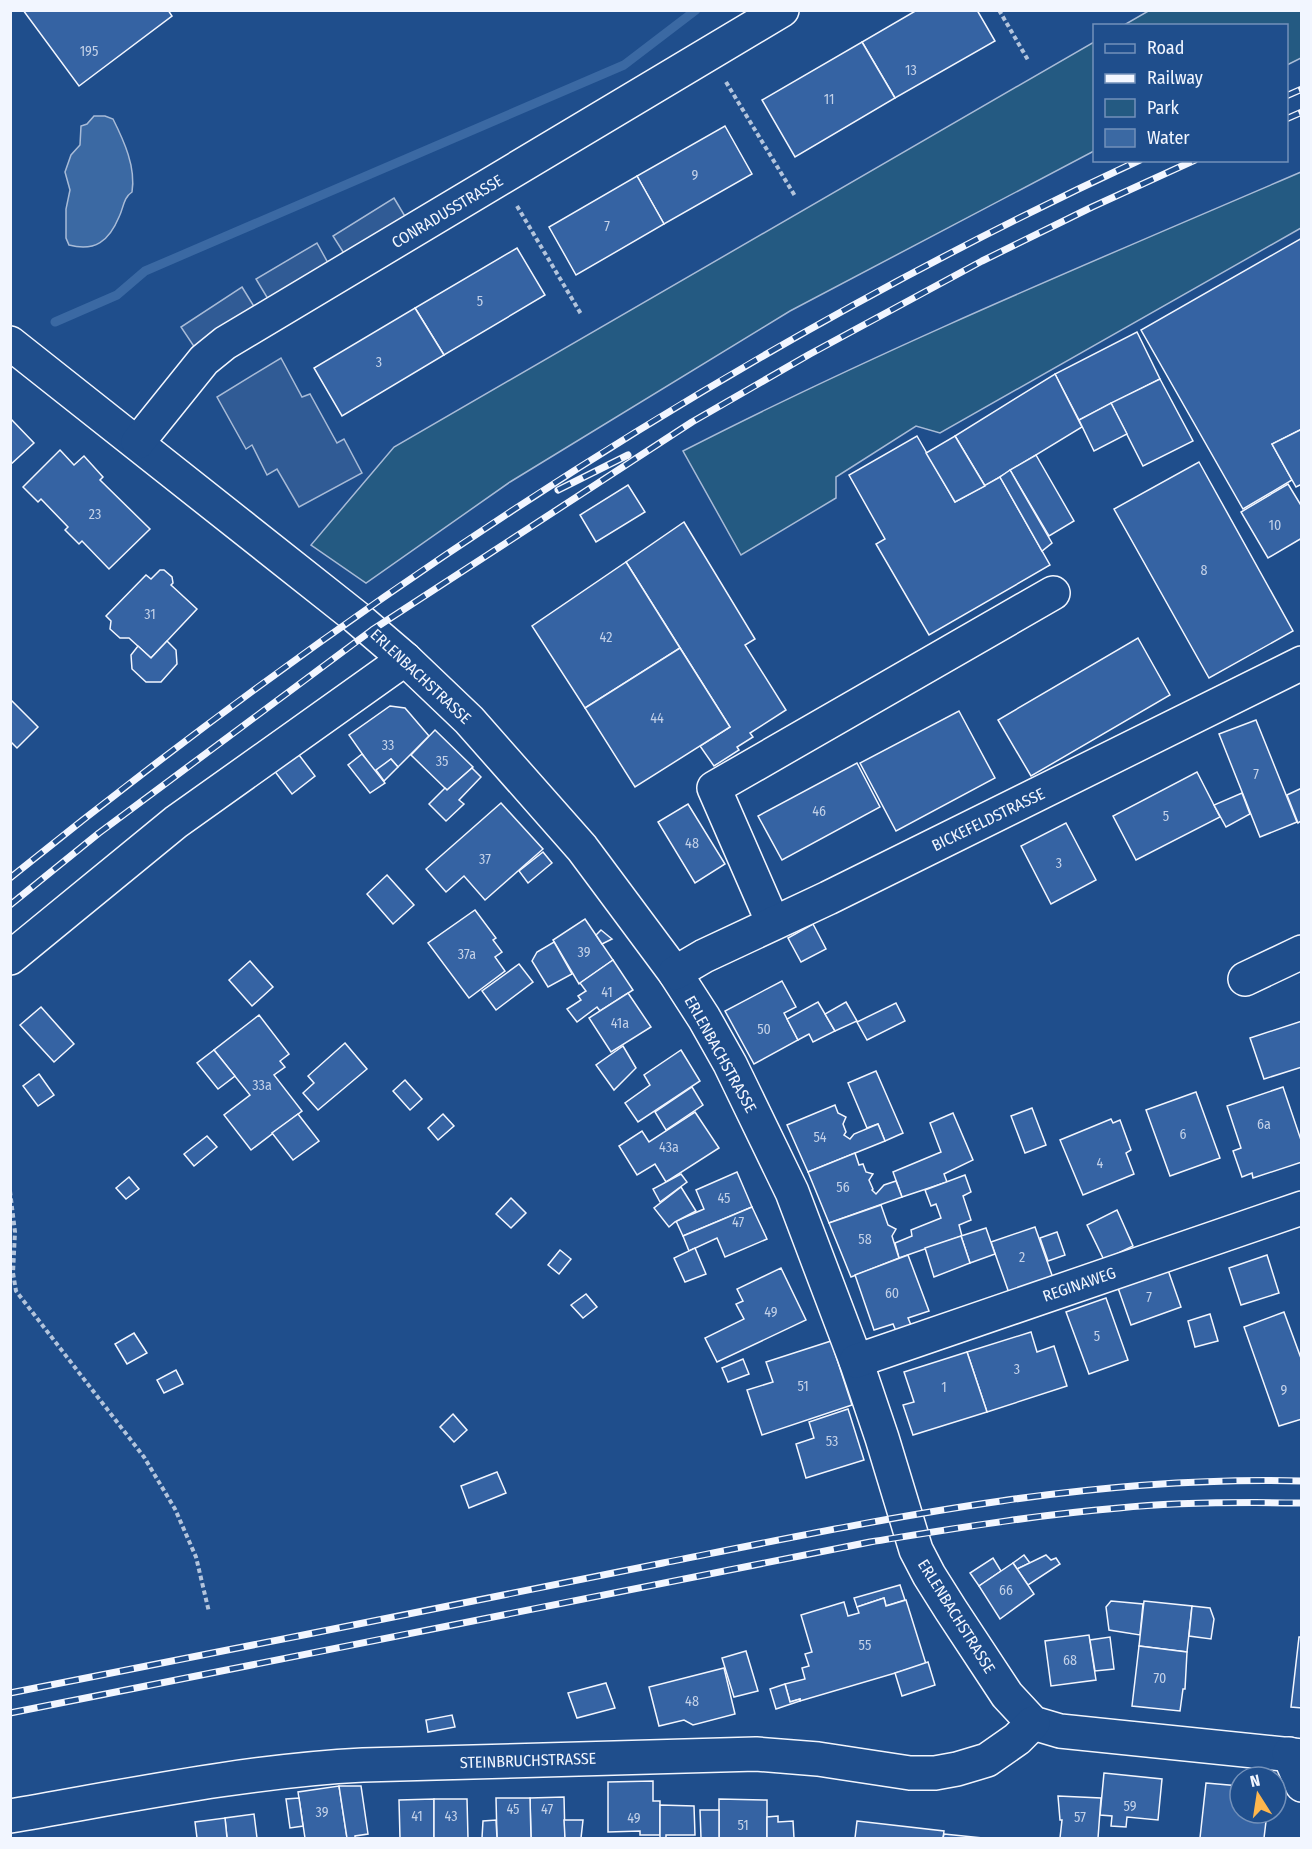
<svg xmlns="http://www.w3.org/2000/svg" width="1312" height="1849" viewBox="0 0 1312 1849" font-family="'Fira Sans Condensed',sans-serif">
<rect width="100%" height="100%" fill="#1f4e8c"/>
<g fill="#245a82" stroke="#a8bbd7" stroke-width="1.5">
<polygon points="1150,10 1301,11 1301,58 1287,65 1286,26 1124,25"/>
<polygon points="1094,42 1094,151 790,311 510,482 366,583 311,545 394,447"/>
<path d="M1301,172V228L940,433L916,426L836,477V498L741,555L683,451C884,348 1094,261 1301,172Z"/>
</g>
<g fill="#305b95" stroke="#a8bbd7" stroke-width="1.5">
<polygon points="394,198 406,218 345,255 333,236"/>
<polygon points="317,243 328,263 268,299 256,279"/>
<polygon points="242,287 255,308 195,348 181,327"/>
<polygon points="281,358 302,397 310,394 337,443 344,439 362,473 299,507 277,469 267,475 252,445 246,449 217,397"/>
</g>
<path fill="#3b69a3" stroke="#a8bbd7" stroke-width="1.5" d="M94,116H105L113,119C124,141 136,167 132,192C123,198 124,207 119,217C109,241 95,252 69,245L66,238V209L70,190L65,172L71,155L80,145L81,126L87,124Z"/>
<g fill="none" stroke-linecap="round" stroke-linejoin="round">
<polyline stroke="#3b69a3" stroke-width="9" points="55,322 117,295 145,271 624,65 696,10"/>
</g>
<g fill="#3563a3" stroke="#f2f6ff" stroke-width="1.5">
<polygon points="23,10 168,10 172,16 79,86"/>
<polygon points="917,10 977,10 995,41 895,98 862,42"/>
<polygon points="862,42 895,98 795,157 762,100"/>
<polygon points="725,126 752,174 664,224 637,176"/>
<polygon points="637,176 664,224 576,275 549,227"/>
<polygon points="1302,238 1302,429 1272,444 1292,480 1243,509 1141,330"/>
<polygon points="517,248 545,295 444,355 415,308"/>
<polygon points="415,308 444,355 342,416 314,368"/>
<polygon points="1137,332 1160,379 1079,420 1055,374"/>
<polygon points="1055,374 1082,427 985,486 955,436"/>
<polygon points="1160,379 1193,441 1143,466 1111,403"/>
<polygon points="1111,403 1127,434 1094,451 1079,420"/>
<polygon points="10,418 34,443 10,465"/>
<polygon points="1302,429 1302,484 1296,487 1272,444"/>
<polygon points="917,436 955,502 1000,477 1050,565 929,635 876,544 885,539 849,475"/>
<polygon points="955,436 985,486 955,502 926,453"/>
<polygon points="60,450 74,465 84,456 103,477 100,480 150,529 109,569 82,541 79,544 65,530 68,527 41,499 38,502 23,487"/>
<polygon points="1036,455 1074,521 1049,536 1010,470"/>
<polygon points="1199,462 1293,631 1209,678 1114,509"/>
<polygon points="1010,470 1052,543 1042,551 1000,477"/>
<polygon points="1288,484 1302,507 1302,538 1268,558 1241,512"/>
<polygon points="628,485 645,512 596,542 580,515"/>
<polygon points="684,522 755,639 745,645 786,710 750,733 753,737 737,747 739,750 714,766 700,746 730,727 626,562"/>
<polygon points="626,562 680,648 585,708 532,626"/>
<polygon points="160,570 164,570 172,577 173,583 171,585 197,609 151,658 129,638 120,638 110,629 111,621 106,616 146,575 151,579"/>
<polygon points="1138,638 1170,695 1031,776 998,720"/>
<polygon points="167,641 176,650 177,664 161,682 146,682 132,669 131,655 138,646 151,658"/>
<polygon points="680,648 730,727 635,787 585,708"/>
<polygon points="10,699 38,727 17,748 10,741"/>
<polygon points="390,706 405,708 429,736 398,767 391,759 375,772 349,735"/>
<polygon points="959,711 995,778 896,831 860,763"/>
<polygon points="1256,720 1297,822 1260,837 1219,734"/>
<polygon points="435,730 473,767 447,790 411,755"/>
<polygon points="296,751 315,776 292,794 273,769"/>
<polygon points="362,754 385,783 370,793 348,765"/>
<polygon points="391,759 398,767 384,781 376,770"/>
<polygon points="857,763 880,807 782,860 758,816"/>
<polygon points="472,768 481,777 459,800 464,804 446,821 429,804 445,788 447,790"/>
<polygon points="1197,772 1220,817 1136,860 1113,816"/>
<polygon points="1302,788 1302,820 1298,823 1287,795"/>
<polygon points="1242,793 1250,814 1226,827 1214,805"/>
<polygon points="501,803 543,849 485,900 464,876 446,892 426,869"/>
<polygon points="688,804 725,864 695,883 658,822"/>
<polygon points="1066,823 1096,880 1051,904 1021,846"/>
<polygon points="543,852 552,863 528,883 519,871"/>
<polygon points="387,875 414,905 393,924 367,894"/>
<polygon points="475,910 496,938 493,940 502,952 495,957 505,971 469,998 428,943"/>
<polygon points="585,919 613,960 579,984 553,940"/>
<polygon points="813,924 826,949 801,962 788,938"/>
<polygon points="601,930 612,939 602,944 596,935"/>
<polygon points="554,942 572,974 548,987 532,961 537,952"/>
<polygon points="613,960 633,990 600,1011 597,1007 577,1022 567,1009 581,1000 578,996 586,991 580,983"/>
<polygon points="250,961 273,987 252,1006 229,980"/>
<polygon points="519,964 533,982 496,1010 482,991"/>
<polygon points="782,981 796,1007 784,1013 798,1040 754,1064 725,1011"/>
<polygon points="628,993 651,1027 611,1052 589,1018"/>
<polygon points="818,1002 835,1031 813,1042 809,1034 798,1040 787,1019"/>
<polygon points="846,1002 857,1021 835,1031 825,1014"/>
<polygon points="896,1003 905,1021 867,1040 857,1022"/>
<polygon points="41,1007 74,1044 54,1062 20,1025"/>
<polygon points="259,1015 289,1054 280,1061 285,1067 274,1075 302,1111 251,1150 224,1115 250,1095 214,1050"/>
<polygon points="1302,1021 1302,1067 1264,1079 1250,1038"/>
<polygon points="345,1043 367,1069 318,1110 303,1093 314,1083 308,1076"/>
<polygon points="623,1046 636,1068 614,1090 596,1065"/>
<polygon points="214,1050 235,1076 218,1089 197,1063"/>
<polygon points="681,1050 700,1081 638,1122 625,1103 650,1085 644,1075"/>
<polygon points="876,1071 903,1133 885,1141 878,1124 867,1128 848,1083"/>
<polygon points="39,1074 54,1095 38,1106 23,1086"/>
<polygon points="405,1080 422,1099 410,1110 393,1091"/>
<polygon points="692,1087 703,1105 666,1130 655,1112"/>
<polygon points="1283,1087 1302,1143 1302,1162 1253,1178 1252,1173 1242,1177 1233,1151 1241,1148 1227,1106"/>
<polygon points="1196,1092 1220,1158 1170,1176 1146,1110"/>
<polygon points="835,1105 838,1113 846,1117 843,1124 846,1132 844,1135 850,1139 854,1134 878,1124 885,1141 808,1172 787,1125"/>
<polygon points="1032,1108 1046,1145 1025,1153 1011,1116"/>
<polygon points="695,1112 719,1148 666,1182 655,1164 637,1175 619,1146 642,1131 649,1142"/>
<polygon points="953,1113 973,1160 944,1174 947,1182 902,1197 893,1172 941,1152 930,1123"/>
<polygon points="298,1114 319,1141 293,1160 272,1133"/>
<polygon points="443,1114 454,1126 438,1140 428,1128"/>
<polygon points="1111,1119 1113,1123 1120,1120 1131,1150 1126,1153 1134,1174 1083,1195 1060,1140"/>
<polygon points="207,1136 217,1147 194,1166 184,1154"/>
<polygon points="855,1153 859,1165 863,1164 866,1172 873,1174 869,1180 873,1189 872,1190 876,1194 884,1185 896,1181 902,1197 829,1223 808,1172"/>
<polygon points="737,1172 752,1207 683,1236 676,1221 704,1209 696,1190"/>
<polygon points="681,1174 687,1182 660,1202 653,1189"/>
<polygon points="965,1175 971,1192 963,1196 971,1220 959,1225 962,1236 899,1258 895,1243 912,1236 911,1230 941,1218 936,1204 931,1206 925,1190"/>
<polygon points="129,1177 139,1189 126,1199 116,1188"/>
<polygon points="681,1187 696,1211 675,1222 669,1227 654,1208"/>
<polygon points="511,1198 526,1213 511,1228 496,1214"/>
<polygon points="881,1205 888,1225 896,1229 892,1236 899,1258 851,1277 829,1223"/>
<polygon points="752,1207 767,1239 725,1257 717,1238 689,1251 683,1236"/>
<polygon points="1117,1210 1133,1246 1104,1260 1087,1225"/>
<polygon points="1035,1227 1053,1278 1009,1293 991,1242"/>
<polygon points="986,1228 995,1254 970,1263 961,1236"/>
<polygon points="1057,1232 1065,1255 1048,1261 1040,1238"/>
<polygon points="961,1236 970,1263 934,1277 925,1248"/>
<polygon points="695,1248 706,1274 685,1282 674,1258"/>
<polygon points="560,1250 571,1259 559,1274 548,1265"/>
<polygon points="908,1255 929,1311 908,1318 911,1325 896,1331 893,1324 874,1330 855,1275"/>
<polygon points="1267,1255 1279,1293 1241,1305 1229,1268"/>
<polygon points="781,1268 806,1320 717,1362 705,1338 744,1319 736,1304 743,1301 737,1289"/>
<polygon points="1168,1270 1181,1307 1131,1325 1118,1288"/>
<polygon points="586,1294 597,1307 583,1318 571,1305"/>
<polygon points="1106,1298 1128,1360 1089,1374 1066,1312"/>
<polygon points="1284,1312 1302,1361 1302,1419 1279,1426 1244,1327"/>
<polygon points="1210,1314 1218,1341 1195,1347 1188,1321"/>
<polygon points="1031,1332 1037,1352 1054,1346 1067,1386 987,1412 967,1352"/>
<polygon points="134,1333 147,1353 127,1364 115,1344"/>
<polygon points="831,1341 852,1405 762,1435 747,1390 773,1382 766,1362"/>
<polygon points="967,1352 987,1412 913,1435 903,1405 914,1402 904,1372"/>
<polygon points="743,1359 749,1374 728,1382 722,1368"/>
<polygon points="176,1370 183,1384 164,1393 157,1380"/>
<polygon points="848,1409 864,1460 806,1478 796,1444 814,1438 809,1422"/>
<polygon points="453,1414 467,1430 454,1442 440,1427"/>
<polygon points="497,1472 506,1493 469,1508 461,1486"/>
<polygon points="1024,1555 1030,1563 1017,1569 1013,1563"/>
<polygon points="1046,1555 1051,1560 1056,1558 1060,1564 1028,1585 1017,1569"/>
<polygon points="993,1558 1001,1571 979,1586 970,1573"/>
<polygon points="1013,1563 1034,1594 1000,1619 979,1586"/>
<polygon points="900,1585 905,1600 886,1606 884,1598 857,1607 854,1598"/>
<polygon points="884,1598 886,1606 906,1600 926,1664 800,1701 800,1699 790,1702 785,1684 805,1679 802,1668 809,1666 805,1654 812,1652 801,1615 844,1602 848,1616 859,1613 857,1607"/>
<polygon points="1111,1601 1143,1604 1140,1635 1109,1630 1106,1607"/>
<polygon points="1144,1601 1192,1606 1187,1652 1139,1646"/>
<polygon points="1192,1606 1210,1608 1214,1619 1211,1639 1189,1636"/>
<polygon points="1089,1635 1096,1680 1051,1686 1045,1641"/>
<polygon points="1110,1637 1114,1669 1095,1671 1090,1640"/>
<polygon points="1299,1637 1302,1637 1302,1708 1291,1707"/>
<polygon points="1139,1646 1187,1652 1185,1689 1183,1689 1180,1711 1132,1706"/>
<polygon points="746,1651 758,1691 734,1697 722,1658"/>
<polygon points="928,1662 935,1685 902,1696 895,1673"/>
<polygon points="724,1668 735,1714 693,1725 684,1720 659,1726 649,1687"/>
<polygon points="606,1683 615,1708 577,1718 568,1693"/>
<polygon points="785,1684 790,1702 800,1699 800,1701 776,1709 770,1689"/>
<polygon points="452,1715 455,1727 428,1732 426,1720"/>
<polygon points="1104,1773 1162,1779 1158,1820 1127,1817 1126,1827 1111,1826 1112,1816 1100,1815"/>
<polygon points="653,1781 653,1801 660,1801 660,1835 640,1835 640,1831 608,1832 608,1782"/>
<polygon points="1206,1783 1240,1786 1240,1813 1267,1813 1264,1838 1200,1838"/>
<polygon points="339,1786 347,1838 305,1838 298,1792"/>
<polygon points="339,1786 361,1786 368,1834 355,1836 355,1838 347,1838"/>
<polygon points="1058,1796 1101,1798 1098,1838 1060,1838 1062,1820 1060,1820"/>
<polygon points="564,1797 565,1838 531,1838 530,1798"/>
<polygon points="299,1798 303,1826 290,1828 286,1799"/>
<polygon points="496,1798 530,1798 531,1838 497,1838"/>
<polygon points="434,1799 434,1838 400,1838 399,1800"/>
<polygon points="434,1799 467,1799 468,1838 434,1838"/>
<polygon points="719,1799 767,1800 767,1838 719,1838"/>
<polygon points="660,1805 694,1806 695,1835 666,1835 666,1838 660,1838"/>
<polygon points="700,1810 719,1810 719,1838 701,1838"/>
<polygon points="254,1814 257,1838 227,1838 225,1818"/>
<polygon points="778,1816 778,1822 793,1821 794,1838 767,1838 767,1817"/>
<polygon points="225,1818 227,1838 197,1838 195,1822"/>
<polygon points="496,1820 497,1838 482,1838 483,1821"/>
<polygon points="564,1820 583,1820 581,1838 565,1838"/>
<polygon points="857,1821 944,1831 943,1838 855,1838"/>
<polygon points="944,1834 983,1838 943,1838"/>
</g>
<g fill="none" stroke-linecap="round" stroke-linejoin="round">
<g stroke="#f2f6ff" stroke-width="36">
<g id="minor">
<polyline points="10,343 356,617 405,659 469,720 582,848 675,973 704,1018 730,1064 792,1192 856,1361 882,1438 916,1550 929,1575 951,1610 1007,1695 1033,1723 1060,1731 1302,1756"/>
<polyline points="138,442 204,360 225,343 782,10"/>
<polyline points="773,923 714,788 1053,593"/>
<polyline points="10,958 176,822 405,659"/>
<polyline points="675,973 704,956 828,898 1302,663"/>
<polyline points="1245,979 1302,952"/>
<polyline points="856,1361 1302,1208"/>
<polyline points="1289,1754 1302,1785"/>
<path d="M10,1816C127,1796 245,1771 363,1765L756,1754L818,1759L910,1773H935L957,1769L987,1760L1017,1739L1033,1723"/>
</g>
</g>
<g stroke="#b3c4dc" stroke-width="4" stroke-dasharray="4.5 3" stroke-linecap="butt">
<polyline points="999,10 1028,60"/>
<polyline points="726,82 795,196"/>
<polyline points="517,206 581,314"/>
<polyline points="10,1191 15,1232 13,1273 16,1291 144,1457 175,1509 196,1557 209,1612"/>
</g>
<use href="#minor" stroke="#1f4e8c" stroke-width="33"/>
<g stroke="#f2f6ff" stroke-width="7">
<g id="rail">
<polyline points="1286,96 1302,89"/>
<polyline points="1286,119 1302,112"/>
<polyline points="558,490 628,455"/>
<path d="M10,878C358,597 733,348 1140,160"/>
<polyline points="10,905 99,833 372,630 692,422 810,354 982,261 1092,207 1195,160"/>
<path d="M10,1693C228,1650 445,1607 663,1563C874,1521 1085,1475 1302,1481"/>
<path d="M10,1713L870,1542C952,1529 1035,1515 1119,1508C1179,1502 1241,1502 1302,1503"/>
</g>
</g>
<use href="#rail" stroke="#1f4e8c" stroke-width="4.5" stroke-dasharray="14" stroke-linecap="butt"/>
</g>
<g text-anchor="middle" stroke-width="4.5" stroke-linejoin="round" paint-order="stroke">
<g font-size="14" fill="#c3d1e8">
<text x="89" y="56">195</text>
<text x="911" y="75">13</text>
<text x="829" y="104">11</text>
<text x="695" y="180">9</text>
<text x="607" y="231">7</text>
<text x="480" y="306">5</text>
<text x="379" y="367">3</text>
<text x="95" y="519">23</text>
<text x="1275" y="530">10</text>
<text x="1204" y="575">8</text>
<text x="150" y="619">31</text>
<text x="606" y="642">42</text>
<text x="657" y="723">44</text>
<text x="388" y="750">33</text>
<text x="442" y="766">35</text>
<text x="1256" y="779">7</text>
<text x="819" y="816">46</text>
<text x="1166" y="821">5</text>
<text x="692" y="848">48</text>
<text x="485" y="864">37</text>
<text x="1059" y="868">3</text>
<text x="584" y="957">39</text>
<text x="467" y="959">37a</text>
<text x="607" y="997">41</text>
<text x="620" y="1028">41a</text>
<text x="764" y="1034">50</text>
<text x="262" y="1090">33a</text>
<text x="1264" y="1129">6a</text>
<text x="1183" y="1139">6</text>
<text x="820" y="1142">54</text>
<text x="669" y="1152">43a</text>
<text x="1100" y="1168">4</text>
<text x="843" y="1192">56</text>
<text x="724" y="1203">45</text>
<text x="738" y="1227">47</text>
<text x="865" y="1244">58</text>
<text x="1022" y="1262">2</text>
<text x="892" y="1298">60</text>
<text x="1149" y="1302">7</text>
<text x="771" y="1317">49</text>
<text x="1097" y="1341">5</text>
<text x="1017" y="1374">3</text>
<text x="803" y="1391">51</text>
<text x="944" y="1392">1</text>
<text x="1284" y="1395">9</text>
<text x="832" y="1446">53</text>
<text x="1006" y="1595">66</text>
<text x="865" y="1650">55</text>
<text x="1070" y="1665">68</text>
<text x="1160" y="1683">70</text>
<text x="692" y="1706">48</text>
<text x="1130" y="1811">59</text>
<text x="513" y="1814">45</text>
<text x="547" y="1814">47</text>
<text x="322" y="1817">39</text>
<text x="417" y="1821">41</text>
<text x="451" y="1821">43</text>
<text x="1080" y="1822">57</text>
<text x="634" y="1823">49</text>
<text x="743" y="1830">51</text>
</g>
<g font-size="16" fill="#f2f6ff" stroke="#1f4e8c">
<text transform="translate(447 211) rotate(-31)" y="6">CONRADUSSTRASSE</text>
<text transform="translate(421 676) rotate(43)" y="6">ERLENBACHSTRASSE</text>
<text transform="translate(988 819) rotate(-26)" y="6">BICKEFELDSTRASSE</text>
<text transform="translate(721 1054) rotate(61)" y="6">ERLENBACHSTRASSE</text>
<text transform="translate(1079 1284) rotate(-19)" y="6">REGINAWEG</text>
<text transform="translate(957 1616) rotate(58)" y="6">ERLENBACHSTRASSE</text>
<text transform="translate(528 1760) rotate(-2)" y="6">STEINBRUCHSTRASSE</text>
</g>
</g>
<rect width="1312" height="1849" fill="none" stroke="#f2f6ff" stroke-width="24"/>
<rect x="1093" y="24" width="195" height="138" fill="#1f4e8c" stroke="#7391ba" stroke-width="1.5"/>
<rect x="1105" y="44" width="30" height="9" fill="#1f4e8c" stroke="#7391ba" stroke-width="1.5"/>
<text x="1147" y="54" font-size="18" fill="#f2f6ff">Road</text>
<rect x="1105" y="74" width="30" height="9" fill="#f2f6ff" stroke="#7391ba" stroke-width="1.5"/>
<text x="1147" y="84" font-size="18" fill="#f2f6ff">Railway</text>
<rect x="1105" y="99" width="30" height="18" fill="#245a82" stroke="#7391ba" stroke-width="1.5"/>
<text x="1147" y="114" font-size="18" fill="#f2f6ff">Park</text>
<rect x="1105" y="129" width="30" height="18" fill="#3b69a3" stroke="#7391ba" stroke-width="1.5"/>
<text x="1147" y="144" font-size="18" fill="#f2f6ff">Water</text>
<g transform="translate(1258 1795) rotate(348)"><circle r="28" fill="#1f4e8c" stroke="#7391ba" stroke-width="1.5"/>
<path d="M0-4.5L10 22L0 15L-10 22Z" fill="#ffb74d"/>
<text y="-9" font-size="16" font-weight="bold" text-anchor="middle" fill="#f2f6ff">N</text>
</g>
</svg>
